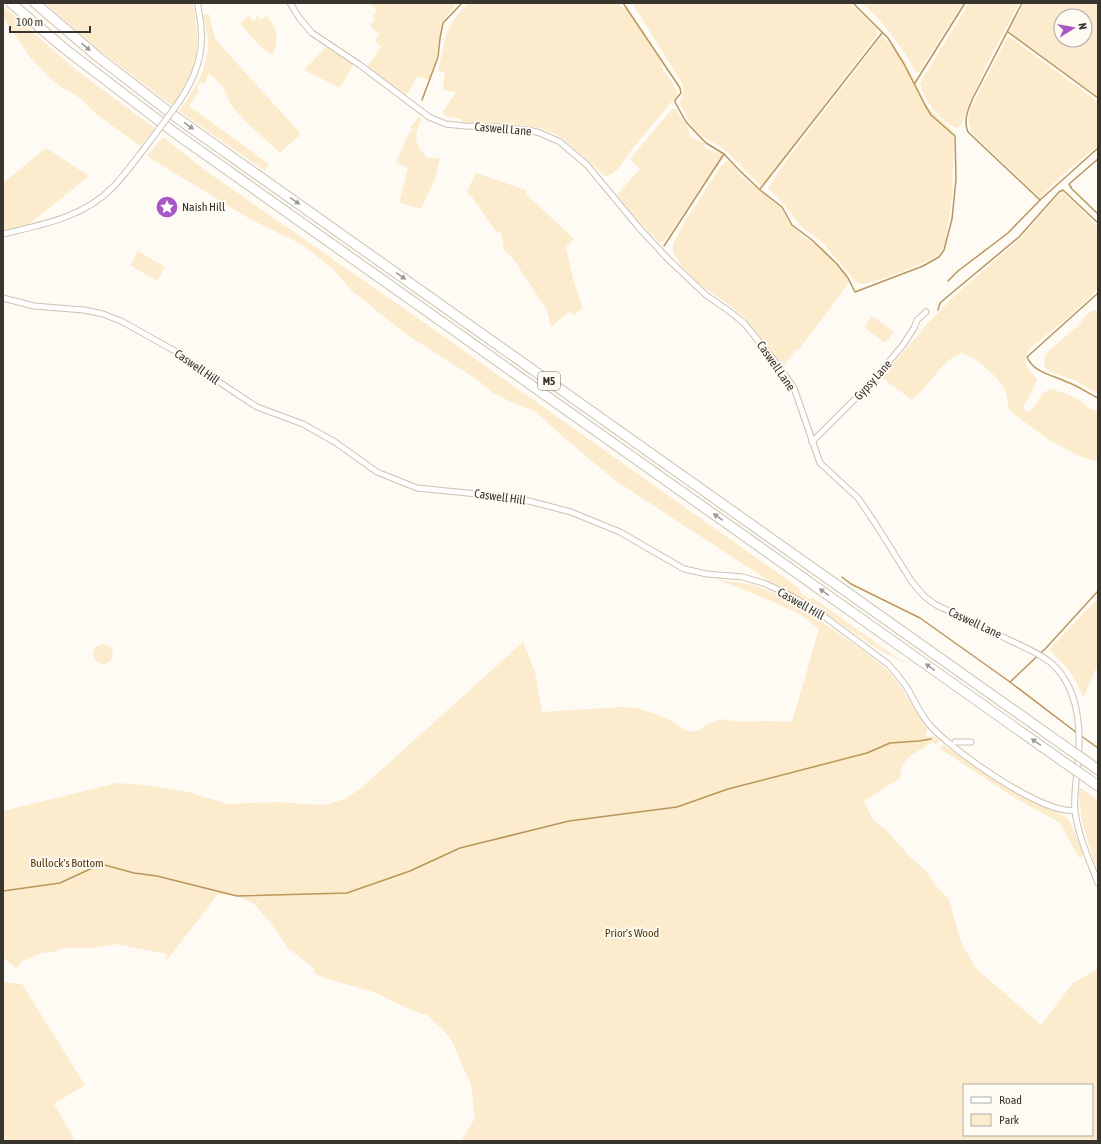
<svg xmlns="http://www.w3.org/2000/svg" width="1101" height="1144" viewBox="0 0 1101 1144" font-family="'Asap Condensed',sans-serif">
<rect width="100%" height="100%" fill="#fefaf4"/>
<g fill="#fdebcd" fill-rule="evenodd">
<path d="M45,3H193C197,24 200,47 193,68C189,82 179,94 173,106L94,46Z"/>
<polygon points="368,3 457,3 441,24 436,60 429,80 417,77 406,95 366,68 381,47 375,41 379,34 370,26 375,19 373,16 377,10"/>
<path d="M468,3H619L620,6L626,9L630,14L650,45L661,62L664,72L672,82L678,94L630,152L618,169L610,175L605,176L565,140C535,119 500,126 466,124L461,119L448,117L442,113L456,92L444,90L443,85L445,72L438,71L446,35L452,22Z"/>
<path d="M632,3H850L876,28L878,33L808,127L762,185H760L724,149L705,138L698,132L692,126L680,104C681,94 686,93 681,81Z"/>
<path d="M860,3H963L919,72H917L915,71C907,54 877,12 860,3Z"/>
<path d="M969,3H1019L986,66L961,125L957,128C941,123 924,100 920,83Z"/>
<path d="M1024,3H1098V98L1008,33ZM1061,16H1085V40H1061Z"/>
<polygon points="3,6 76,70 156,129 140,146 95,113 80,98 61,87 47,75 29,56 3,17"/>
<path d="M209,14L215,39L301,134L280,153L246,122L231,105L223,87L209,73L204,84L200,82L197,88L199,91L189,106L269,164L265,171L179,111C194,91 208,69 208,43C208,33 205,24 203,15Z"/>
<path d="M249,16L253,21L257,19L256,16H258L260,20L267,16C279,32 278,37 273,55L262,48L240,24Z"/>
<path d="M882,36L905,61L928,108L951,129L954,140L952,197L945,245C942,250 940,253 935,257C928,262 871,285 862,284C860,284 858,282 856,282L823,243L799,224L784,204L768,188L786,161Z"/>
<path d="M1008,36L1098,102V146C1077,161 1058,178 1040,198L972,133C969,124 967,118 970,110Z"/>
<polygon points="326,47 354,63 340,88 304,70"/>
<path d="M672,109H675L677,111L688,128L690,135L694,139L704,143L705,148C710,151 717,151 723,155L665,240L661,242H659L634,216L617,195L640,169L630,159Z"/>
<path d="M419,117L422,119C413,134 414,146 428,158H440L435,179L421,209L399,203L408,168L396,162L410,131H412L413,129L410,128Z"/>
<polygon points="163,137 206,171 419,319 799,588 800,592 809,599 813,598 906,664 878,649 829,616 796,595 769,581 616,481 563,437 535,411 520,406 493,393 479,381 406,334 352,291 333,269 301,244 250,219 147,156"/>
<polygon points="46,148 89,176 28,225 3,237 3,183"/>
<polygon points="729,161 742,177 780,207 789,222 803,237 822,247 845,272 850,280 835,302 798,350 797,349 784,365 775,356 745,318 736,310 697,282 682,266 673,252 673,244 684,223 721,166 726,162"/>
<polygon points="476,173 526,190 526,194 574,239 566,247 574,282 583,308 574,315 568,312 551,327 547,310 514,260 504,250 501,232 497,233 472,197 468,194 467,191"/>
<path d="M1063,192L1080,208L1098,228V289L1070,316L1029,349C1020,366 1030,368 1037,380L1033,390L1023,407L1026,411L1030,412L1043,393L1051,389L1070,395L1079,400L1088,408L1098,411V461L1081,457L1049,440L1010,411C1007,405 1008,397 1005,390C998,376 977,358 962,353C940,360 931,386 912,400L881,377L912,342L927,324L941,310L950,300L1022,237L1060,193Z"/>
<polygon points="138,251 165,267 157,281 130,265"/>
<polygon points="1093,310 1098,312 1098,394 1074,380 1050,372 1045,367 1044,358 1044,356 1050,350 1078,326 1086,315"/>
<polygon points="872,316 894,332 885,343 864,327"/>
<path d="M719,580L754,585L777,595L810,614L858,647L884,667L896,680L926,727L927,730L925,734L927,737L934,736L939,740L936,746L932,742C917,753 900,757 900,778L864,801L873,820L886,830L910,857L926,871L937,887L949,899L951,905L960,940L974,965L979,971L1041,1025L1073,983L1098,969V1141H461L475,1118L471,1085L452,1041C445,1030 435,1023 426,1014H422L402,1006L374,992L327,979L314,973V968L288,948L270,922L254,904L238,896L218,894L168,959H165L168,954L115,944L92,948H67L52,952L41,953L23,961L19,966L16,968L3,957V811L117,783L143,785L188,792L227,804L277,802L320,805L329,804L345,799L361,788L379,772L523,642L535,672L542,712L621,707L637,708L661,716L672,721L685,730L692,732L699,730L703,727L720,719L741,722L765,721L792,722L819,629L801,615L774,602ZM964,1085H1092V1135H964Z"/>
<path d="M1098,598V664L1083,698C1078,679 1065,664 1049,650Z"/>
<circle cx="103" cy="654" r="10"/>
<polygon points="943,745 1026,798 1068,818 1084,854 1080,859 1059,822 1015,798 939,748"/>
<polygon points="1078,786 1098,801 1098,872 1092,856 1082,821"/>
<polygon points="3,982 22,984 85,1085 54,1104 75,1141 3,1141"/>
</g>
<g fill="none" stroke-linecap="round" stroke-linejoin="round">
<g stroke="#ba965b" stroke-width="1.5">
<polyline points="623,3 680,88 681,93 675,100 675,102 686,122 706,143 724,154 740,171 760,190 782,207 792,225 812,240 837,264 848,278 855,292 923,266 939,257 944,250 952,219 956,179 955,136 931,115 925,105 904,64 888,38 853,3"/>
<path d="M1022,3L973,98C968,110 963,120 968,132L1040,200"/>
<polyline points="1008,32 1098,98"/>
<polyline points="915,83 965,3"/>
<polyline points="422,100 438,57 440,38 443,23 462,3"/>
<polyline points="1098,159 1069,184 1072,189 1098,214"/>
<polyline points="760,189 882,33"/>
<polyline points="664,246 724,154"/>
<polyline points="948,281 958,271 1008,233 1040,200 1098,148"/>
<path d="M1098,293L1027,357C1034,373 1053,375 1067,382C1078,386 1088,393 1098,398"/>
<polyline points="938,310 940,303 947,297 1019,237 1059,192 1063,190 1098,223"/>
<polyline points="842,577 851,584 920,618 1010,682 1077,733"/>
<polyline points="1010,682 1046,648 1098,591"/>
<polyline points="1080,735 1098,748"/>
<polyline points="3,891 60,883 101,864 134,873 157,876 237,896 347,893 410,871 460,848 569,821 677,807 728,789 867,753 890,743 919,741 931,739"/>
</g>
<g stroke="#cdc3b3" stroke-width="7">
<g id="minor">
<path d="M290,3L300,19L312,33L360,65L429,117L446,124L465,126L497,127L529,130L540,133L560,142L587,165L640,229L668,259L706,295L729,311L744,323L778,365L794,388L820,463L858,498L875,523L912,582L925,597L936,605C960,616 984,627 1007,639C1022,646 1037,652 1050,662C1075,683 1080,716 1079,747C1079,769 1073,789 1075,811C1078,836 1089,859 1098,883"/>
<path d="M179,102C194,79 204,56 201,28C201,20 198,11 198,3"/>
<path d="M3,234C41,225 84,217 112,188C125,175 136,159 147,145"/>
<path d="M3,298L34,306L84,310L103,314L121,321L175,351L216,380L257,407L303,424L335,442L377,472L417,488L517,498L571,512L620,532L684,569L707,574L743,577L766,584L793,597L822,615L888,664C896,673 903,681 909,691C915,702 920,713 928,723C948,748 1044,816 1075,810"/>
<polyline points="812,442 869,385 903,345 914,328 917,320 926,312"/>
<polyline points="955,742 971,742"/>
</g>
</g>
<g stroke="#cdc3b3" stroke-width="11">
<g id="motorway">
<polyline points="11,3 65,49 175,133 1068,765"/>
<polyline points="35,3 98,57 177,118 1070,750"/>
<polyline points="1086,761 1098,770"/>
<polyline points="1084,776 1098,786"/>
</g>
</g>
<use href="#minor" stroke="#fff" stroke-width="5"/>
<use href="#motorway" stroke="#fff" stroke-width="9"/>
<g stroke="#cdc3b3" stroke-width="7" stroke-linecap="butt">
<polyline id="minor-bridge" points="147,145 179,102"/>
</g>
<g stroke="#cdc3b3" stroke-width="11" stroke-linecap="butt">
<g id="motorway-bridge">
<polyline points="1070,750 1086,761"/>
<polyline points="1068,765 1084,776"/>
</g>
</g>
<use href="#minor-bridge" stroke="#fff" stroke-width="5"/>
<use href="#motorway-bridge" stroke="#fff" stroke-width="9"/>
</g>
<defs><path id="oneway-solid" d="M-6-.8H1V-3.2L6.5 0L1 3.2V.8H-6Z"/></defs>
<g fill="#9c9a96">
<use href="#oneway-solid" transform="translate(86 47) rotate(40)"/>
<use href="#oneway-solid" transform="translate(189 126) rotate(36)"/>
<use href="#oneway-solid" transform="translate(295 201) rotate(35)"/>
<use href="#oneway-solid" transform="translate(401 276) rotate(35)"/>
<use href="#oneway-solid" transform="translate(718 517) rotate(-145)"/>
<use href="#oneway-solid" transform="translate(824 592) rotate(-145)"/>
<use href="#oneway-solid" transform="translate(930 667) rotate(-145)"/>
<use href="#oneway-solid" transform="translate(1036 742) rotate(-145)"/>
</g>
<defs>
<g id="sight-disc" transform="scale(1.15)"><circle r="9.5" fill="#a956c5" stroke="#fefaf4"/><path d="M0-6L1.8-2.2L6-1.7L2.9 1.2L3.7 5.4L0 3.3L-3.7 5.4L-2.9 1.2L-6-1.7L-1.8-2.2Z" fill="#fff"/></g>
</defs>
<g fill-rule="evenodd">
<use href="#sight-disc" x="167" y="207"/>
</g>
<g text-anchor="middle" stroke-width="4" stroke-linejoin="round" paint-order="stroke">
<rect fill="#fefaf4" stroke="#736f69" stroke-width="1" x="538" y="372" width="22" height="18" rx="3"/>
<g font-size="11" font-weight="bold" fill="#38342e">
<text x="549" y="385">M5</text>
</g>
<g font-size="12" fill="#38342e" stroke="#fefaf4">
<text transform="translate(503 129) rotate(5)" y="4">Caswell Lane</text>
<text transform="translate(776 366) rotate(55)" y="4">Caswell Lane</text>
<text transform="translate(197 367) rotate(35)" y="4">Caswell Hill</text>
<text transform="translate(873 380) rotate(-48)" y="4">Gypsy Lane</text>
<text transform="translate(500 497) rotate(8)" y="4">Caswell Hill</text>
<text transform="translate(801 604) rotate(30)" y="4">Caswell Hill</text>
<text transform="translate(975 623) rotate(25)" y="4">Caswell Lane</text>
</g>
<g font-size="12" fill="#38342e" stroke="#fefaf4" text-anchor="start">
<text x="182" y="211">Naish Hill</text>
</g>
<g font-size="12" fill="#533a08" stroke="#fefaf4">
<text x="67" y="867">Bullock's Bottom</text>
<text x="632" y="937">Prior's Wood</text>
</g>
</g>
<rect width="1101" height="1144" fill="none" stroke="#38342e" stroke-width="8"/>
<rect x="963" y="1084" width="130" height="52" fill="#fefaf4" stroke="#afaba5"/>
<rect x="971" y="1097" width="20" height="6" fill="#ffffff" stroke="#afaba5"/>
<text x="999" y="1104" font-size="12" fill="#38342e">Road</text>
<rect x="971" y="1114" width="20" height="12" fill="#fdebcd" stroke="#afaba5"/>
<text x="999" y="1124" font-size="12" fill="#38342e">Park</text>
<g transform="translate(1073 28) rotate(79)"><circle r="19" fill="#fefaf4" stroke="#afaba5"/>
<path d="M0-3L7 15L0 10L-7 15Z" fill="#a956c5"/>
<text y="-6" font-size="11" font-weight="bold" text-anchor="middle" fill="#38342e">N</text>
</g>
<path d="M10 26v6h80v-6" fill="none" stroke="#38342e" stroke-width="2"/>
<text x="16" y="26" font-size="12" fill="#38342e" stroke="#fefaf4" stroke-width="3" paint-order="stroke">100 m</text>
</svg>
